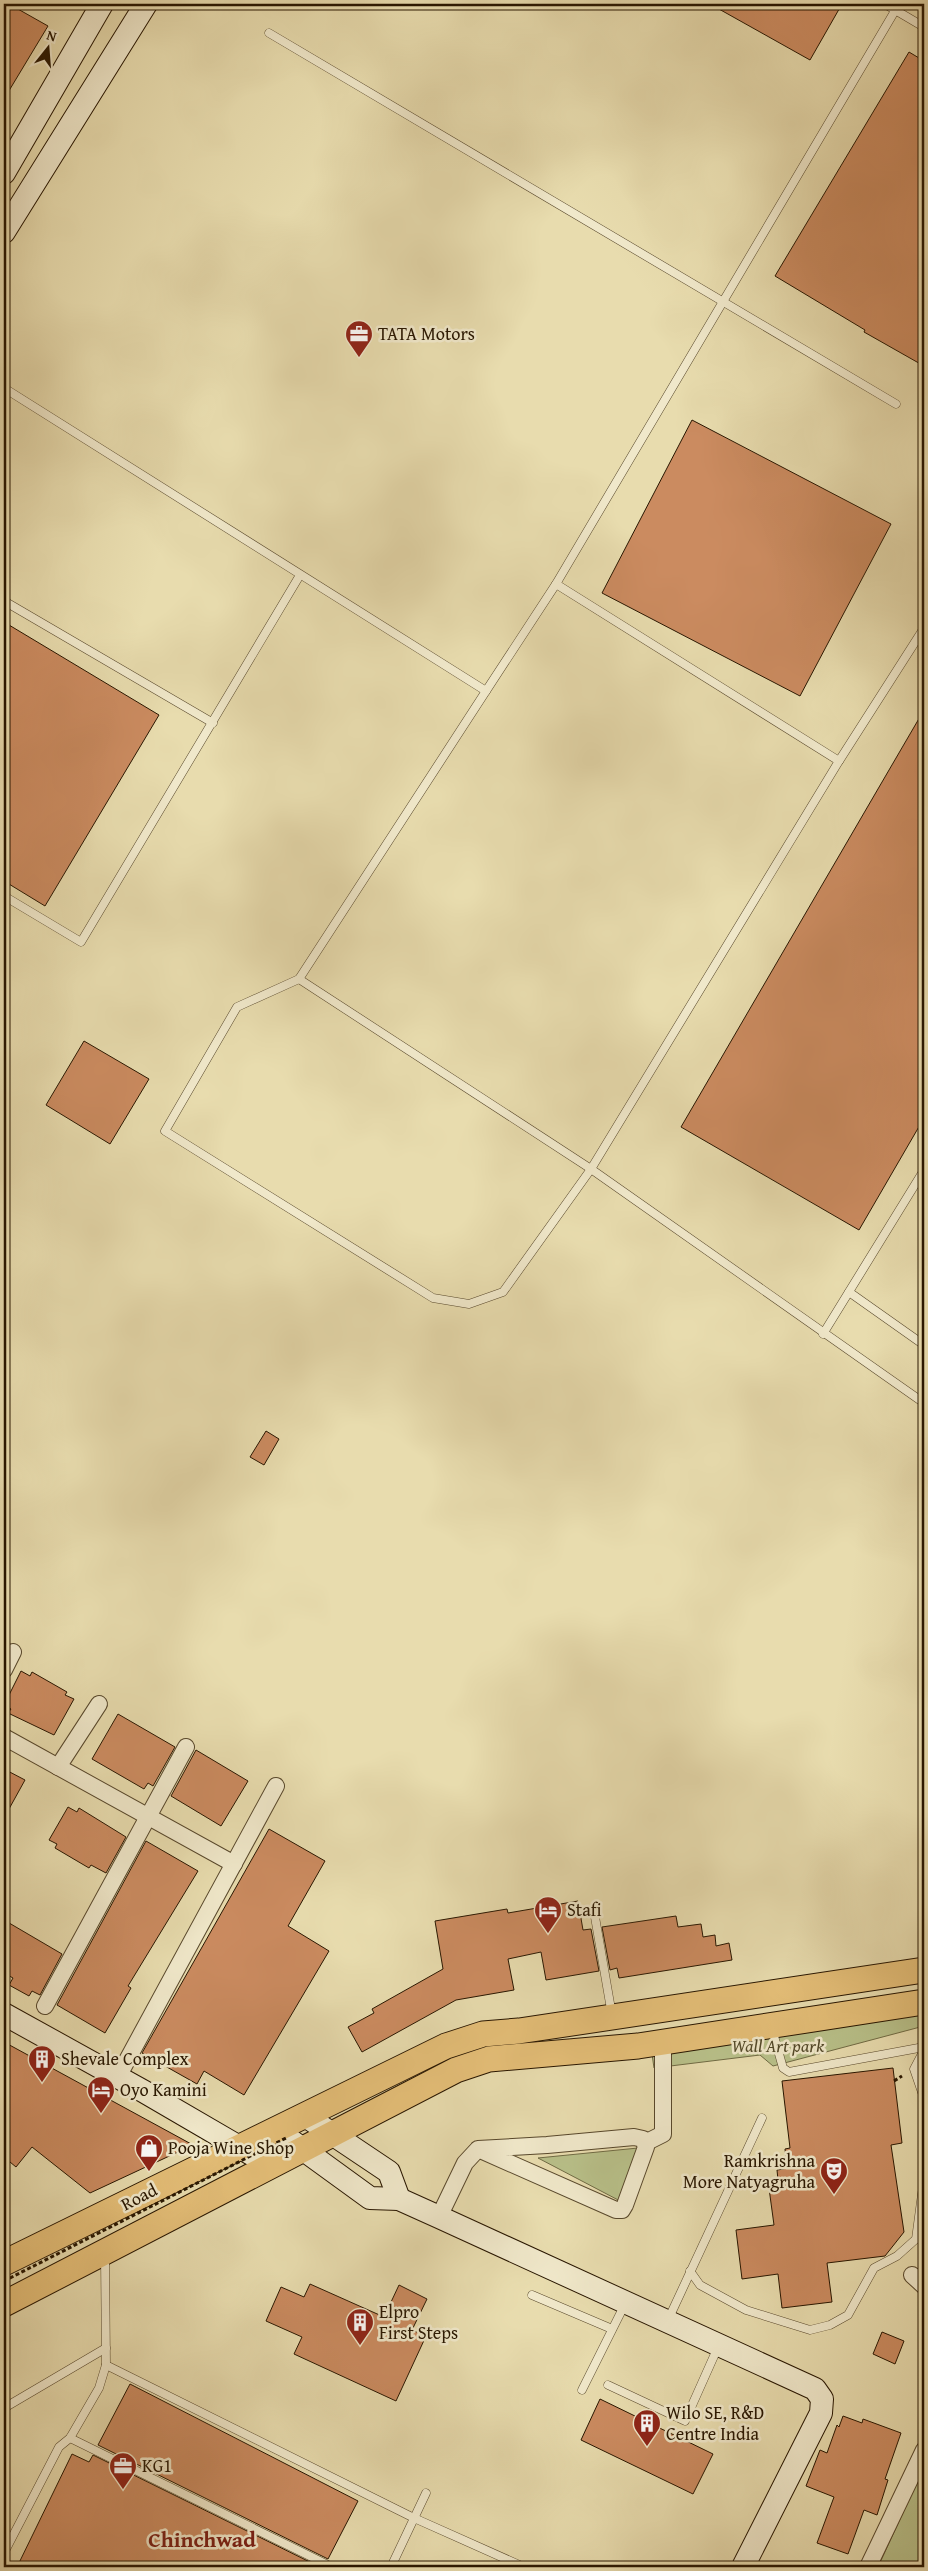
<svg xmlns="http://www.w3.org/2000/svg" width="928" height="2571" viewBox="0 0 928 2571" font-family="'Gentium Book Plus',serif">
<rect width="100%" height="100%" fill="#e8dcae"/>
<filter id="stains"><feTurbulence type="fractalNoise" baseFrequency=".004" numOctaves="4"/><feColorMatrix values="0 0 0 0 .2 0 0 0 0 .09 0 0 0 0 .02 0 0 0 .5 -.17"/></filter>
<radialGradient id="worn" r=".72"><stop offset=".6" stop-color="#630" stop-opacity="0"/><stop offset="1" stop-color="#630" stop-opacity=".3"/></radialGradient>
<g fill="#b8c089" stroke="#706b44">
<polygon points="924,2005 924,2026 773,2066 760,2055 654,2068 651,2047"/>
<polygon points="638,2148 622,2202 538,2158"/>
<polygon points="924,2467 924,2567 878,2567"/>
</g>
<g fill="#cb8b60" stroke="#281600">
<polygon points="9,4 48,26 4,99 4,12"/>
<polygon points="710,4 842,4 810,60"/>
<polygon points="909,52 924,61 924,366 864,332 865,330 775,276"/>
<polygon points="692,420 891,524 800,696 602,593"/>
<polygon points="4,622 159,715 45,906 4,881"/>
<polygon points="924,710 924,1118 859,1230 681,1127"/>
<polygon points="84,1041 149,1079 110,1144 46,1105"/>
<polygon points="266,1431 279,1439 264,1465 250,1457"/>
<polygon points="21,1671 30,1676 32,1672 67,1692 65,1695 74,1699 54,1735 8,1713 11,1709 4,1705"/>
<polygon points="118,1714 175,1747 153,1786 148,1783 144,1789 92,1759"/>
<polygon points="196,1750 248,1781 221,1826 171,1796"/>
<polygon points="4,1769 25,1780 4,1818"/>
<polygon points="68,1807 77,1812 79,1808 126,1837 106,1873 91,1865 89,1868 55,1848 57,1844 49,1840"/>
<polygon points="269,1829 325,1861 288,1926 329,1951 244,2095 204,2071 197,2084 142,2053"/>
<polygon points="146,1841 198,1871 128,1986 131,1988 105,2033 57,2005"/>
<polygon points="578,1901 583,1930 591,1929 599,1971 546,1980 541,1952 508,1959 514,1990 456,2000 362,2052 348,2027 374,2013 372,2009 443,1969 435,1921 507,1909 508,1913"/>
<polygon points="676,1916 678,1927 701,1924 703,1937 715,1935 716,1946 729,1943 732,1960 619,1978 617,1968 610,1970 602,1927"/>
<polygon points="4,1920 62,1954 40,1995 32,1991 29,1996 9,1985 13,1978 4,1973"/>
<polygon points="4,2042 193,2145 90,2193 32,2147 16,2167 4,2157"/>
<polygon points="893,2068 902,2143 891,2145 904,2232 885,2256 827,2263 832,2302 782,2308 778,2274 742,2279 736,2230 774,2225 768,2181 778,2180 777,2170 784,2169 782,2159 786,2159 785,2149 790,2148 782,2081"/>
<polygon points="310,2284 384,2317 399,2285 427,2299 412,2330 426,2336 396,2401 294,2354 302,2337 266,2321 281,2287 304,2297"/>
<polygon points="882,2332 904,2341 895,2364 873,2354"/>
<polygon points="130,2384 358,2501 328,2559 98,2445"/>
<polygon points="600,2399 713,2454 693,2494 581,2440"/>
<polygon points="843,2416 862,2423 863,2419 901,2433 885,2479 888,2480 877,2515 864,2510 848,2554 817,2543 834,2497 806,2486 820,2450 827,2453 837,2425 839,2427"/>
<polygon points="72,2454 89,2462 93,2455 320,2567 17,2567"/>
</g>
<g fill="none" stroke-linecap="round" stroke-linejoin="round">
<g stroke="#58482c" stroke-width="9">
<g id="lane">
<polyline points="885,4 924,27"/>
<polyline points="899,4 556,584 486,691 299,979 237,1007 165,1131 433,1298 469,1304 503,1292 591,1169 839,761 924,628"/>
<polyline points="269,33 896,404"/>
<polyline points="4,388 486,691"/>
<polyline points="556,584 839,761"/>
<polyline points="4,601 213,723"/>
<polyline points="4,896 81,942 300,575"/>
<polyline points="299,979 591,1169 924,1403"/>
<polyline points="849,1292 924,1345"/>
<polyline points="823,1334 924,1170"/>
<polyline points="595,1917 612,2015"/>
<polyline points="772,2029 783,2068 789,2072 924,2047"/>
<polyline points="924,2050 914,2069 924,2098 924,2112"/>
<polyline points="690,2271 700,2285 746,2310 810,2330 830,2325 848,2315 874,2268 897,2256 916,2239 924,2179"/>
<polyline points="532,2295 612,2329"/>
<polyline points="668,2320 762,2118"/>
<polyline points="106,2365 414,2518 524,2567"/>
<polyline points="608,2385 685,2421 718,2347"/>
<polyline points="582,2390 625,2304"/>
<polyline points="4,2408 106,2348"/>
<polyline points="70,2438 332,2567"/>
<polyline points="4,2553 59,2447 70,2438 99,2388 106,2365 105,2255"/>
<polyline points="391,2567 426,2493"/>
</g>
</g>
<g stroke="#58482c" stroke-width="18">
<g id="street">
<polyline points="4,1670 13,1652"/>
<polyline points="4,1737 234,1864"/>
<polyline points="58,1767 99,1704"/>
<polyline points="45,2006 186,1747"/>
<polyline points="118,2077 276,1786"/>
<polyline points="645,2143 663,2134 663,2040"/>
<polyline points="439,2217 465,2163 478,2149 547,2145 634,2137 643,2139 646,2147 625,2205 622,2210 616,2210 478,2149"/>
<polyline points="912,2275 924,2286"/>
<polyline points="868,2567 924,2450"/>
</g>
</g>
<g stroke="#281600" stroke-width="24">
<g id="secondary">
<polyline points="4,173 102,4"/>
<polyline points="4,232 146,4"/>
<polyline points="4,2014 143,2091 270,2165"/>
<polyline points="304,2115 389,2172 399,2199"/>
<polyline points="275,2129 370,2198 399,2199 439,2217 815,2389 822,2399 821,2413 743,2567"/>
</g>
</g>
<g stroke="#281600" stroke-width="27">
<g id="primary">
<polyline points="4,2263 446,2046 483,2034 519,2031 924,1970"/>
<polyline points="4,2304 456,2070 489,2059 638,2046 924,2002"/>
</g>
</g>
<polyline stroke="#281600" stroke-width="3" stroke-dasharray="4 2.5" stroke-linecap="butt" points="894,2081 902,2076"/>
<use href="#lane" stroke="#f0e8ca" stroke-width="8"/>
<use href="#street" stroke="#f0e8ca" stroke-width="16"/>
<use href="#secondary" stroke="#f0e8ca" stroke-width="22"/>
<use href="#primary" stroke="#e4be77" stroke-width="25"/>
<polyline stroke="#281600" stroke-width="3" stroke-dasharray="4 2.5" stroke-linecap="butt" points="4,2281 286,2138"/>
</g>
<defs>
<g id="office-pin" transform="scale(1.4375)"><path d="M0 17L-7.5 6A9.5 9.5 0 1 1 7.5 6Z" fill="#8f2418" stroke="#f0e8ca"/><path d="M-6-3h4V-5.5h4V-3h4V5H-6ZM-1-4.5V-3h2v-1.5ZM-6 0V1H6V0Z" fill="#fff"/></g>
<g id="hotel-pin" transform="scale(1.4375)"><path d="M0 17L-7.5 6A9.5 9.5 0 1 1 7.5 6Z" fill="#8f2418" stroke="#f0e8ca"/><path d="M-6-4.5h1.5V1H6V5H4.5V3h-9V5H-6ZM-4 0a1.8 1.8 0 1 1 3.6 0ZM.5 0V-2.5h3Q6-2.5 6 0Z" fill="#fff"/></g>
<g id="building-pin" transform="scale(1.4375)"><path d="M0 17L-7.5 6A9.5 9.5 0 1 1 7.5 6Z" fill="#8f2418" stroke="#f0e8ca"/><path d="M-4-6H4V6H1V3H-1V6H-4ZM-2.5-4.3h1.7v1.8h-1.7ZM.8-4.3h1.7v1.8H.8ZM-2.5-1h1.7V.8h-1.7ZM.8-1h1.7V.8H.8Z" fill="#fff"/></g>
<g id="shop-pin" transform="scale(1.4375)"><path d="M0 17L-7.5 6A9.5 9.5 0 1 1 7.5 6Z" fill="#8f2418" stroke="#f0e8ca"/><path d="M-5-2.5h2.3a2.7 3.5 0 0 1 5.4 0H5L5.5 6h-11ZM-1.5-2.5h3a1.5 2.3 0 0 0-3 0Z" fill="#fff"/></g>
<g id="theatre-pin" transform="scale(1.4375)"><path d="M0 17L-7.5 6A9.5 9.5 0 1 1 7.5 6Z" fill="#8f2418" stroke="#f0e8ca"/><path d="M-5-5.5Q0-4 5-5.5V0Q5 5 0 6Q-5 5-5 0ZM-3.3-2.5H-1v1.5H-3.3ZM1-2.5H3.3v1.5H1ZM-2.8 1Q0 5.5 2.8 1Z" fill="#fff"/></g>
</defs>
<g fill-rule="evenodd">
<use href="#office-pin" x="359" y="334"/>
<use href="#hotel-pin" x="548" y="1910"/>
<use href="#building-pin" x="42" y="2059"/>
<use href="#hotel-pin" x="101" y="2090"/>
<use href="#shop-pin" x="149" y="2148"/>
<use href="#theatre-pin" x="834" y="2171"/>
<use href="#building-pin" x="360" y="2322"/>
<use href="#building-pin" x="647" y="2423"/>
<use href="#office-pin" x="123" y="2466"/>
</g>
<g text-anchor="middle" stroke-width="5" stroke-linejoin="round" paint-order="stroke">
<g font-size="18" fill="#281600" stroke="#f0e8ca" text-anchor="start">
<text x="378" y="340">TATA Motors</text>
<text x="567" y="1916">Stafi</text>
<text x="61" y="2065">Shevale Complex</text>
<text x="120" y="2096">Oyo Kamini</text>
<text x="168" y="2154">Pooja Wine Shop</text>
<text x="815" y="2167" text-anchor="end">Ramkrishna<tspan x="815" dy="21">More Natyagruha</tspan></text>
<text x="379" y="2318">Elpro<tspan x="379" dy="21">First Steps</tspan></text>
<text x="666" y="2419">Wilo SE, R&amp;D<tspan x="666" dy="21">Centre India</tspan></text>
<text x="142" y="2472">KG1</text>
</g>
<g font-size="18" font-style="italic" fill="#534929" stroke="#f0e8ca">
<text x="778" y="2052">Wall Art park</text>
</g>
<g font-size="18" fill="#281600" stroke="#f0e8ca">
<text transform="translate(139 2197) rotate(-27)" y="6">Road</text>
</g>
<g font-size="22" font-weight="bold" fill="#7a1f14" stroke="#f0e8ca">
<text x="202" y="2547">Chinchwad</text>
</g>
</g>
<rect width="928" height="2571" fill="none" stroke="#e8dcae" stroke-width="20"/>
<rect x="5" y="5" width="918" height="2561" fill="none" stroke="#281600" stroke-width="2.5"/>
<rect x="10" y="10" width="908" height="2551" fill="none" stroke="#281600"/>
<g transform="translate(48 48) rotate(17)" stroke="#f0e8ca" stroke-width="4" paint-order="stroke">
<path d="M0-4L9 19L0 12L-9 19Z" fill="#281600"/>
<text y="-8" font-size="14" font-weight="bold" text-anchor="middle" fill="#281600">N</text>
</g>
<rect width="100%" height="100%" filter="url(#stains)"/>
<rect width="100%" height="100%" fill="url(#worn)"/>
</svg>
